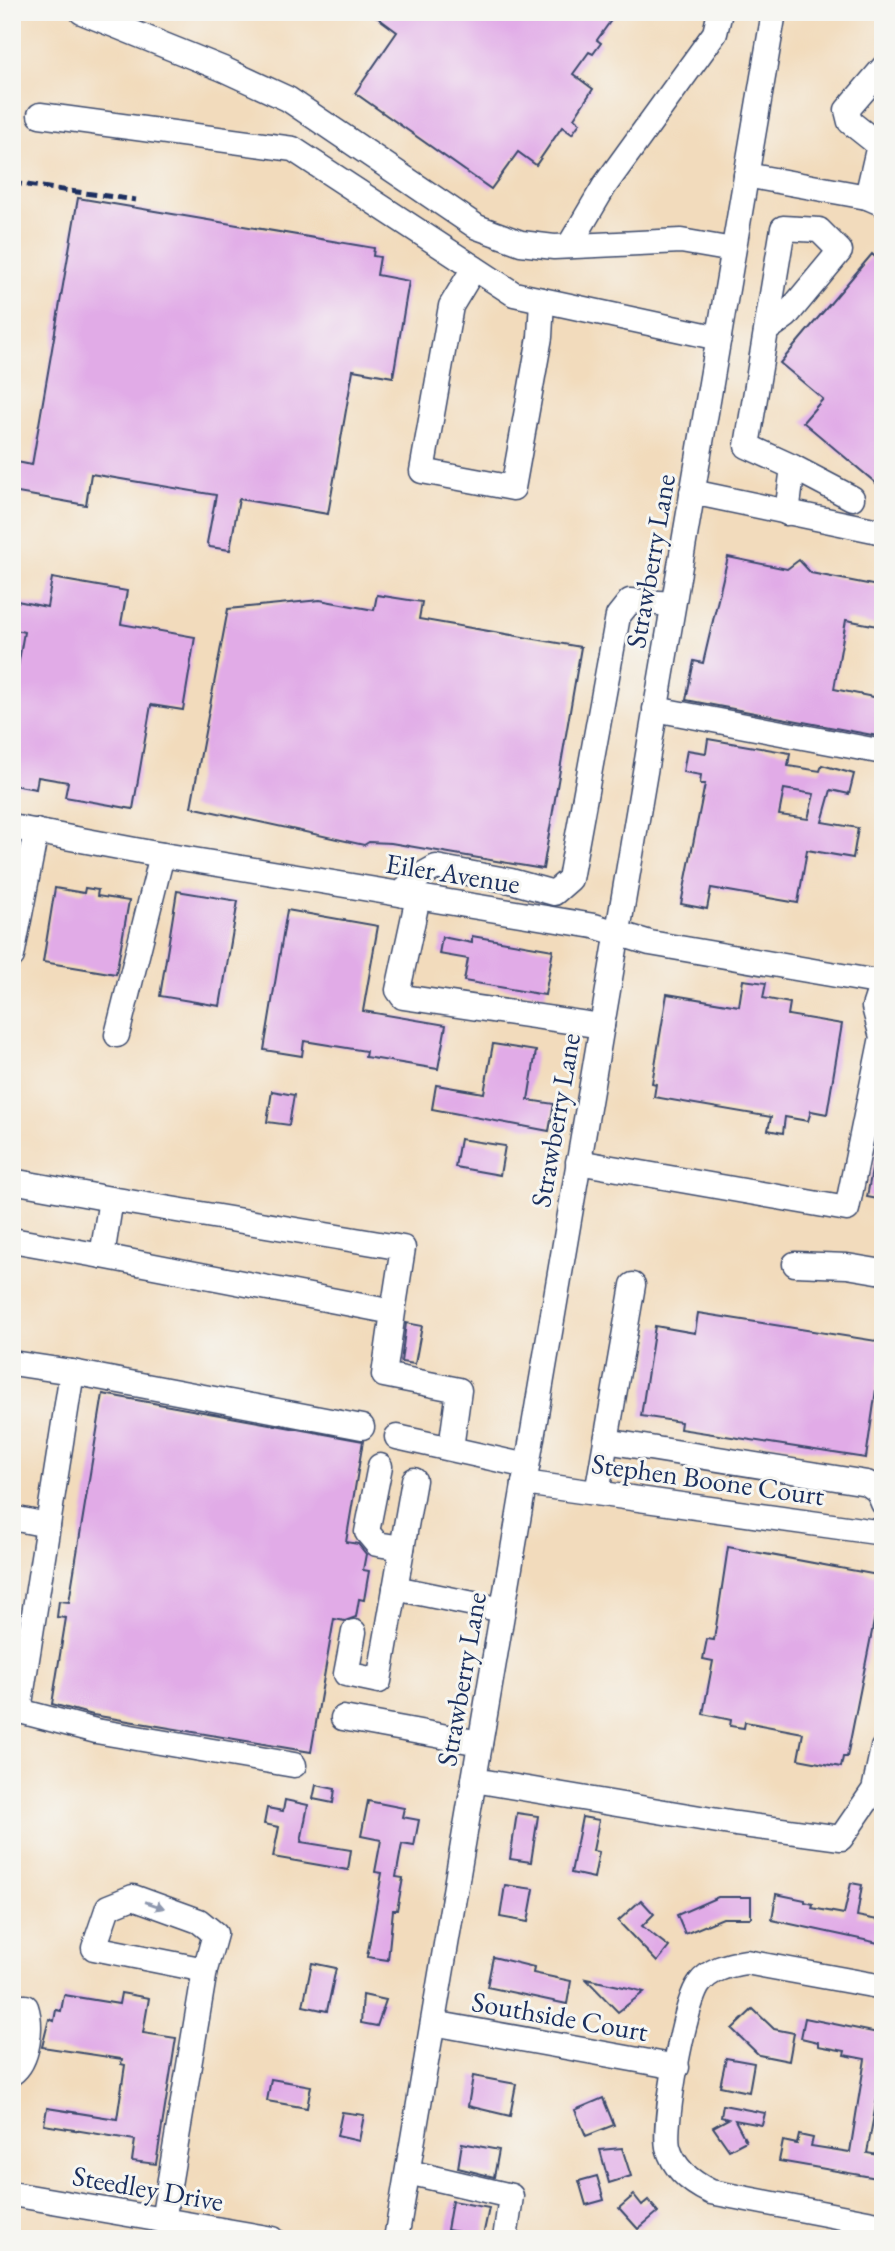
<svg xmlns="http://www.w3.org/2000/svg" width="895" height="2251" viewBox="0 0 895 2251" font-family="'EB Garamond',serif">
<rect width="100%" height="100%" fill="#f6f6f2"/>
<filter id="ink" filterUnits="userSpaceOnUse"><feTurbulence type="fractalNoise" baseFrequency=".0143" numOctaves="2"/><feDisplacementMap in="SourceGraphic" scale="14" xChannelSelector="R" yChannelSelector="G"/><feConvolveMatrix kernelMatrix="1 2 1 2 8 2 1 2 1" color-interpolation-filters="sRGB"/></filter>
<filter id="wash" filterUnits="userSpaceOnUse"><feTurbulence type="fractalNoise" baseFrequency=".00686" numOctaves="4" result="noise"/><feDisplacementMap in="SourceGraphic" scale="28" xChannelSelector="R" yChannelSelector="G"/><feGaussianBlur stdDeviation="1.57" result="paint"/><feColorMatrix in="noise" values="0 0 0 0 0 0 0 0 0 0 0 0 0 0 0 0 0 1.4 0 .05"/><feComposite in="paint" operator="in"/></filter>
<g filter="url(#wash)">
<rect width="100%" height="100%" fill="#f2dbbc"/>
<g id="blocks">
<g fill="#e1abe7" fill-rule="evenodd">
<polygon points="370,12 617,12 597,40 601,43 593,54 589,52 573,74 593,89 574,118 580,123 572,134 562,127 536,165 518,152 491,189 355,93 397,32"/>
<polygon points="78,198 374,248 373,256 380,257 377,275 409,281 393,377 353,370 328,514 239,499 230,550 210,547 207,543 216,495 91,474 86,505 12,492 12,461 32,465"/>
<polygon points="872,254 883,264 883,489 803,422 823,399 780,363"/>
<polygon points="728,557 787,569 799,560 811,573 883,587 883,627 846,620 834,689 883,699 883,737 686,700 694,661 703,663"/>
<polygon points="52,578 127,591 121,624 195,637 183,710 151,705 133,809 65,797 68,782 38,777 36,789 12,785 12,701 24,632 12,629 17,601 47,607"/>
<polygon points="377,595 422,602 419,619 581,647 543,869 391,843 369,842 364,845 191,807 228,609 320,600 374,610"/>
<path d="M708,739L790,753L788,766L820,771L822,765L854,774L849,794L831,790L822,822L858,828L853,858L807,850L798,903L711,888L707,909L681,904L705,784H700L701,775L683,772L687,750L706,753ZM784,789L814,794L808,819L779,815Z"/>
<polygon points="55,888 84,893 85,888 98,890 97,896 129,901 116,974 43,962"/>
<polygon points="177,891 238,901 220,1006 160,996"/>
<polygon points="287,910 378,926 363,1011 446,1025 438,1069 365,1057 366,1051 304,1041 302,1056 264,1050"/>
<polygon points="472,936 553,950 545,995 464,981 468,959 439,954 442,937 472,943"/>
<polygon points="743,980 766,983 763,998 790,1003 788,1015 842,1024 827,1114 811,1111 808,1121 785,1117 783,1133 768,1130 771,1117 654,1097 656,1084 652,1083 667,994 739,1006"/>
<polygon points="493,1044 536,1051 528,1100 554,1104 549,1131 432,1109 436,1085 484,1093"/>
<polygon points="272,1091 294,1095 289,1125 267,1122"/>
<polygon points="460,1139 505,1146 500,1175 455,1167"/>
<polygon points="876,1148 883,1148 883,1200 867,1197"/>
<polygon points="698,1313 883,1342 866,1458 680,1429 681,1422 641,1416 655,1326 695,1333"/>
<polygon points="406,1323 422,1326 415,1364 401,1362"/>
<polygon points="103,1394 363,1441 346,1542 358,1544 366,1554 363,1570 369,1571 364,1600 359,1599 356,1617 345,1621 334,1619 311,1752 93,1715 52,1704 66,1618 57,1617 59,1601 69,1602"/>
<polygon points="728,1547 883,1576 847,1757 843,1757 841,1767 798,1759 803,1733 745,1722 744,1728 730,1726 731,1720 703,1714 713,1661 703,1659 707,1639 714,1640"/>
<polygon points="316,1785 335,1789 333,1803 313,1799"/>
<polygon points="285,1800 308,1805 301,1842 351,1850 348,1870 273,1857 279,1827 264,1824 267,1808 283,1811"/>
<polygon points="368,1801 404,1808 402,1817 419,1820 414,1846 402,1844 396,1877 403,1878 397,1910 393,1910 388,1960 367,1957 382,1873 375,1872 381,1840 361,1836"/>
<polygon points="517,1813 538,1816 531,1862 510,1859"/>
<polygon points="582,1817 599,1820 593,1851 599,1852 594,1878 571,1873"/>
<polygon points="851,1883 862,1885 857,1916 883,1921 883,1944 772,1920 776,1894 805,1900 805,1902 813,1904 812,1908 844,1914"/>
<polygon points="505,1885 534,1889 528,1922 500,1917"/>
<polygon points="718,1897 751,1897 751,1918 723,1918 685,1934 677,1915"/>
<polygon points="641,1900 654,1914 642,1926 669,1947 657,1962 618,1921"/>
<polygon points="493,1957 534,1967 533,1973 571,1981 567,2004 487,1987"/>
<polygon points="312,1963 336,1968 327,2011 303,2006"/>
<polygon points="586,1979 633,1989 644,1992 618,2012"/>
<polygon points="121,1993 149,1998 143,2033 176,2038 156,2164 132,2161 135,2140 44,2125 47,2108 117,2119 125,2065 121,2064 122,2059 42,2047 49,2019 54,2021 56,2010 61,2011 64,1995 119,2004"/>
<polygon points="363,1995 386,2000 377,2026 361,2023"/>
<polygon points="753,2009 774,2029 794,2033 789,2061 759,2055 732,2029"/>
<polygon points="805,2018 878,2033 877,2039 883,2040 883,2067 867,2153 883,2156 883,2179 779,2161 783,2141 797,2144 799,2135 813,2138 811,2146 850,2152 865,2059 844,2055 845,2051 818,2046 818,2042 801,2038"/>
<polygon points="726,2058 754,2063 749,2092 720,2086"/>
<polygon points="473,2076 516,2084 510,2116 468,2106"/>
<polygon points="271,2079 311,2086 307,2108 267,2101"/>
<polygon points="603,2098 614,2125 586,2136 575,2110"/>
<polygon points="723,2105 765,2113 762,2125 735,2120 746,2141 729,2150 713,2127 728,2119 721,2117"/>
<polygon points="342,2112 364,2115 359,2141 337,2136"/>
<polygon points="462,2143 499,2150 494,2177 458,2168"/>
<polygon points="622,2148 631,2176 609,2183 600,2150"/>
<polygon points="597,2176 604,2200 586,2205 579,2181"/>
<polygon points="634,2195 642,2205 648,2200 658,2212 638,2229 619,2208"/>
<polygon points="452,2201 489,2208 483,2236 447,2230"/>
</g>
</g>
</g>
<g filter="url(#ink)">
<use href="#blocks" fill-opacity="0" stroke="#3b496c" stroke-width="2"/>
<g fill="none" stroke-linecap="round" stroke-linejoin="round">
<g stroke="#3b496c" stroke-width="27">
<g id="minor">
<polyline points="82,12 223,69 288,99 477,227 521,243 554,247 681,241 733,250"/>
<polyline points="40,115 293,149 514,294 719,338"/>
<polyline points="879,145 850,122 847,110 883,68"/>
<polyline points="746,175 867,197 883,204"/>
<polyline points="867,197 879,145 883,140"/>
<polyline points="569,246 605,185 715,33 720,12"/>
<polyline points="474,268 451,306 422,471 513,488 540,337 542,300"/>
<polyline points="768,329 786,316 840,251 819,230 783,228 747,446 793,467 787,513"/>
<polyline points="793,467 852,498"/>
<polyline points="692,492 883,532"/>
<polyline points="655,709 883,752"/>
<polyline points="12,827 151,853 594,926 650,943 883,983"/>
<polyline points="404,895 408,886 420,876 436,867 511,881 554,893 570,879 618,616 630,601 673,604"/>
<polyline points="418,897 398,990 403,997 602,1026"/>
<polyline points="12,956 36,831"/>
<polyline points="117,1035 162,855"/>
<polyline points="578,1162 847,1209 882,1037 874,1007 882,983"/>
<polyline points="12,1181 111,1199"/>
<polyline points="12,1240 102,1256"/>
<polyline points="795,1264 847,1266 883,1272"/>
<polyline points="393,1312 403,1248 111,1199 102,1256 393,1312 384,1375 459,1390 451,1448"/>
<polyline points="12,1363 72,1372"/>
<polyline points="397,1437 527,1466"/>
<polyline points="606,1441 867,1483 878,1491 883,1503"/>
<polyline points="380,1466 367,1532 377,1544 402,1548"/>
<polyline points="524,1483 883,1533"/>
<polyline points="597,1493 633,1285"/>
<polyline points="12,1518 48,1525"/>
<polyline points="395,1588 503,1610"/>
<polyline points="354,1632 346,1674 379,1681 414,1480"/>
<polyline points="12,1709 96,1731 294,1765"/>
<polyline points="19,1710 72,1372 362,1427"/>
<polyline points="343,1718 480,1743"/>
<polyline points="474,1780 736,1824 841,1838 874,1790 883,1748"/>
<path d="M883,1987L746,1962C728,1965 710,1969 699,1984C684,2004 663,2123 668,2147C674,2170 692,2183 711,2192L883,2225"/>
<path d="M12,2007H26C32,2025 29,2061 12,2073"/>
<polyline points="433,2023 677,2067"/>
<polyline points="408,2172 511,2196 505,2239"/>
<polyline points="12,2194 273,2239"/>
<polyline points="163,2221 205,1970 94,1948 108,1907 133,1897 199,1921 215,1934 205,1970"/>
<polyline points="396,2239 774,12"/>
</g>
</g>
<use href="#minor" stroke="#fff" stroke-width="24"/>
<polyline stroke="#1b2f5e" stroke-width="5" stroke-dasharray="10 5" stroke-linecap="butt" points="12,183 136,200"/>
</g>
<defs><path id="oneway-solid" d="M-6-.8H1V-3.2L6.5 0L1 3.2V.8H-6Z" transform="scale(1.75)"/></defs>
<use fill="#8d97ae" href="#oneway-solid" transform="translate(155 1905) rotate(19)"/>
</g>
<g text-anchor="middle" stroke-width="6" stroke-linejoin="round" paint-order="stroke">
<g font-size="28" fill="#1b2f5e" stroke="#f6f6f2">
<text transform="translate(650 561) rotate(-80)" y="10">Strawberry Lane</text>
<text transform="translate(453 873) rotate(9)" y="10">Eiler Avenue</text>
<text transform="translate(555 1120) rotate(-80)" y="10">Strawberry Lane</text>
<text transform="translate(708 1479) rotate(8)" y="10">Stephen Boone Court</text>
<text transform="translate(461 1679) rotate(-80)" y="10">Strawberry Lane</text>
<text transform="translate(560 2016) rotate(10)" y="10">Southside Court</text>
<text transform="translate(148 2188) rotate(10)" y="10">Steedley Drive</text>
</g>
</g>
<rect width="895" height="2251" fill="none" stroke="#f6f6f2" stroke-width="42"/>
</svg>
